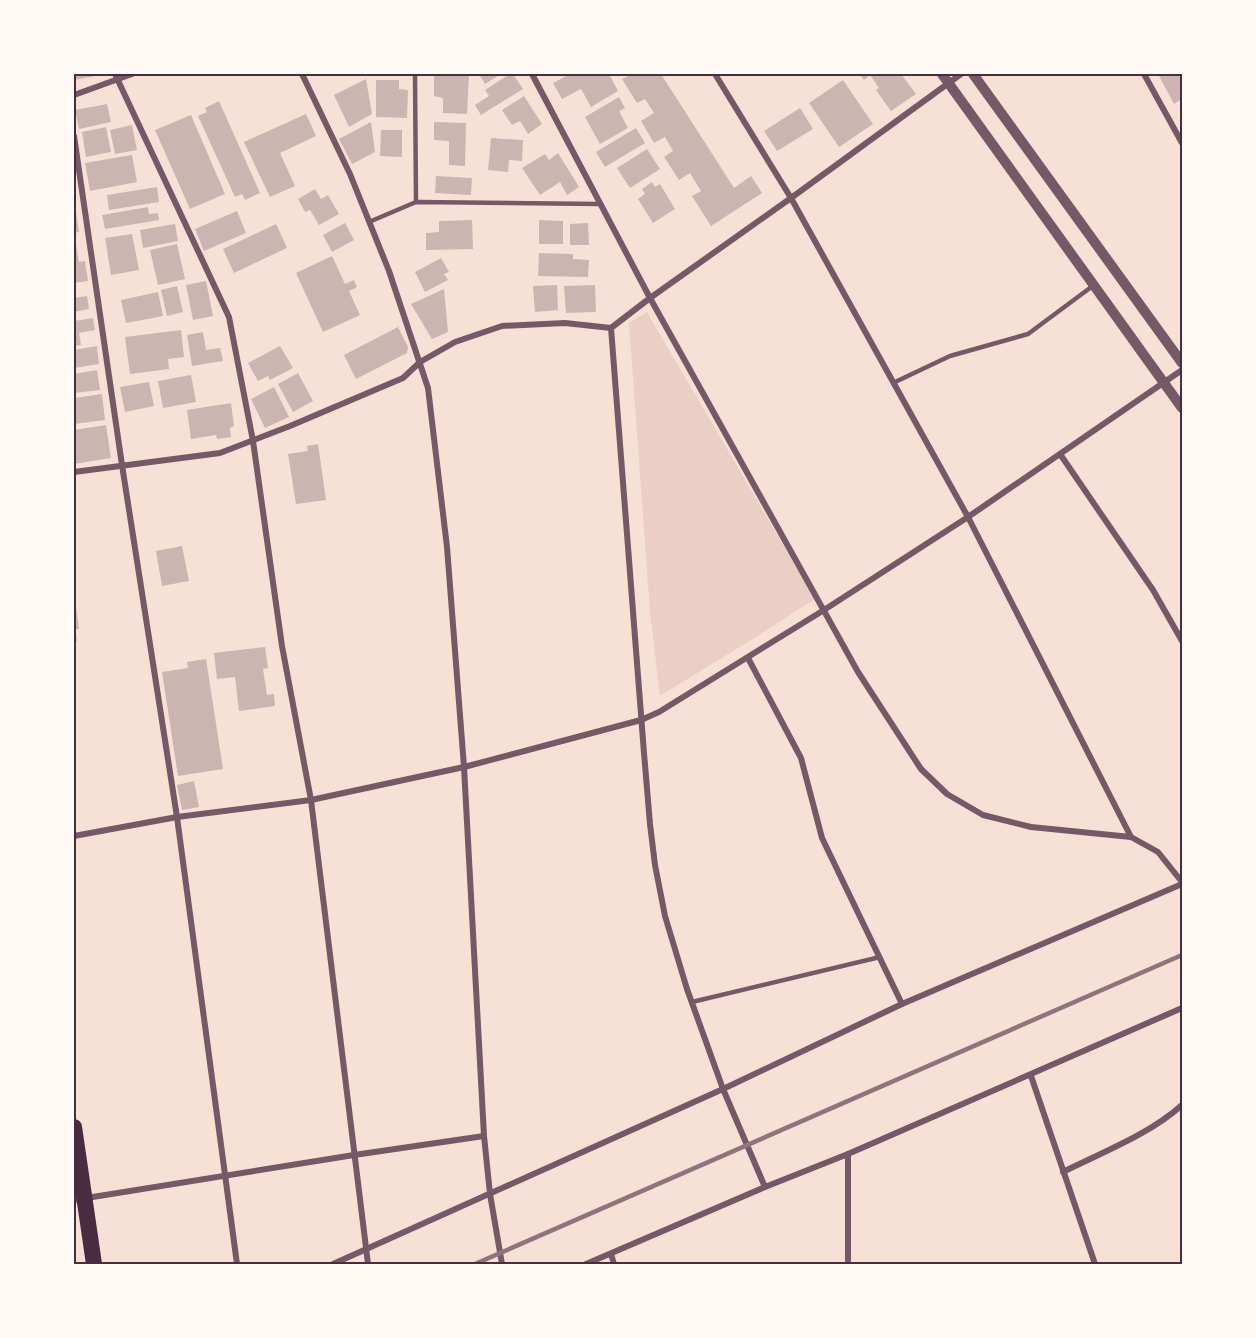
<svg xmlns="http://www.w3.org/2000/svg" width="1256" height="1338" viewBox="0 0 1256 1338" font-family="'Varela Round',sans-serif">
<rect width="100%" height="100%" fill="#f7e1d7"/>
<polygon fill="#ebcfc5" points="647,312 815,599 751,640 660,696 650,613 629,323"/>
<g fill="#ccb4b1">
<polygon points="74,74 101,74 101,75 74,80"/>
<polygon points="434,74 469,74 467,114 443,113 443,98 434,96"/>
<polygon points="479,74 501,74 485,84"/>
<polygon points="510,74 513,74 523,89 481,115 475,105 489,96 485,90"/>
<polygon points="570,74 609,74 618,91 591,107 581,89 562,99 553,83"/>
<polygon points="632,74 661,74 734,188 751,176 762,193 711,226 692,196 701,191 690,173 679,180 664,157 673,151 665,137 654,143 641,121 654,113 645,99 637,103 622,79"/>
<polygon points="859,74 895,74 896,75 901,74 916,94 891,111 876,90 879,88 870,75 864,80"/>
<polygon points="1158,74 1182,74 1182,99 1174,104"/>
<polygon points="366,79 372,114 349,127 334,95"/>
<polygon points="376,80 399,80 399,89 408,90 407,118 376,117"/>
<polygon points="843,80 873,124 839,147 809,103"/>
<polygon points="524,96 542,124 528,134 520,121 512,125 502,110"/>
<polygon points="619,97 625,108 619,111 628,128 600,144 585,117"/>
<polygon points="219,101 260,193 245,200 242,194 235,197 198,116 207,112 205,108"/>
<polygon points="107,104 111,122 79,129 75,110"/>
<polygon points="800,108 813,129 777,151 764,131"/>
<polygon points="306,114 316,136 280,153 295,186 270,197 244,142"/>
<polygon points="191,115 225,194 190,209 155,130"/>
<polygon points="371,122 375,152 352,164 339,139"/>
<polygon points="434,122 466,123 465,166 449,165 449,141 434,140"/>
<polygon points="132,125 137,150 115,154 110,130"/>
<polygon points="106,127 111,152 86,157 82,132"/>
<polygon points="636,128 645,143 605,167 596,152"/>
<polygon points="381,130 402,130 402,157 380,156"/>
<polygon points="491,138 523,140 522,161 509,160 508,172 488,170"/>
<polygon points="647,149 660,169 630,188 617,168"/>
<polygon points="558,153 579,187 567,195 560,182 540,195 522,168 545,154 549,160"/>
<polygon points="132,155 137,182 90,191 85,163"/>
<polygon points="436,176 472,178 471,195 435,193"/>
<polygon points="652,182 655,187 660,184 675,209 653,223 638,199 645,194 642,189"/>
<polygon points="157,187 159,202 109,210 107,195"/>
<polygon points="315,189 321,199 328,195 339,214 319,225 310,210 305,212 298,199"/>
<polygon points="74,205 75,205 79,232 74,233"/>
<polygon points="148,207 149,214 158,213 159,220 105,229 102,215"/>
<polygon points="237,211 246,233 204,251 195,229"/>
<polygon points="472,220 473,249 426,250 426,233 439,232 439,221"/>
<polygon points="539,220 563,221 563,244 539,244"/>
<polygon points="345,223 354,240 332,252 323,235"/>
<polygon points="588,223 589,245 570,245 570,224"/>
<polygon points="175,224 178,241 143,248 140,230"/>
<polygon points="276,224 287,248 234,273 223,249"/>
<polygon points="132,234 139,270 111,275 105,238"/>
<polygon points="74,238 75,238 79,262 85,261 88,281 74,283"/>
<polygon points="177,244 185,279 158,285 150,250"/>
<polygon points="539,253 573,254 573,259 589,260 588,277 538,276"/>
<polygon points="332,256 345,284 354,280 357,287 349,291 360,315 323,332 296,273"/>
<polygon points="441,258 449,272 444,274 448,280 425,292 415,272"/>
<polygon points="206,281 213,316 193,320 186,285"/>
<polygon points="557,285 558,310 535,312 533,286"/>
<polygon points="595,285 596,312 566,313 564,286"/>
<polygon points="177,286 183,312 167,316 161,290"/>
<polygon points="444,289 448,332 432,339 411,304"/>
<polygon points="158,292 163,316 126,323 121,300"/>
<polygon points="87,296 89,309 74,312 74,298"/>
<polygon points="93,318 95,330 79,333 81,345 74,346 74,321"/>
<polygon points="398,327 408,347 407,353 356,379 344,355"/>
<polygon points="181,330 184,357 168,359 169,369 130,374 125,337"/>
<polygon points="203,332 206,350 220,348 223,361 192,366 187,335"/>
<polygon points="97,346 99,364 74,368 74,350"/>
<polygon points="280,346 293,368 270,380 268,376 258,381 248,363"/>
<polygon points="97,370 100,390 74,393 74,374"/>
<polygon points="298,373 313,401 293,412 278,384"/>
<polygon points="191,375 196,402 163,408 158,381"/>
<polygon points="149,382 154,406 125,412 120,387"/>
<polygon points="274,387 289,417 265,428 251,399"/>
<polygon points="102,394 105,420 74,424 74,398"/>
<polygon points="231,403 234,426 230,428 231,437 217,439 216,435 191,439 187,410"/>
<polygon points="106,425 111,458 74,464 74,430"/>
<polygon points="318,444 326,500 296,504 288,454 308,451 307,446"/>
<polygon points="182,546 189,581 162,586 156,551"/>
<polygon points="74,607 76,607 79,629 75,629 77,641 74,642"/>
<polygon points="265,647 268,668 263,669 267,695 274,694 275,706 239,711 235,677 217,679 214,653"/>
<polygon points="206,659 223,769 178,776 162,672 188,668 187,662"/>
<polygon points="194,781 199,807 182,810 177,785"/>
</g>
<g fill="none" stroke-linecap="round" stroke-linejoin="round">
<g stroke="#755966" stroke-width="4.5">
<polyline points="415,74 416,202"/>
<polyline points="369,222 416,202 600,204"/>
<polyline points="893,383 950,356 1028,334 1094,285"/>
<polyline points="692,1002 880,957"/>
</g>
<g stroke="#755966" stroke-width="6">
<polyline points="115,74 229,317 253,441 282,646 311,800 368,1264"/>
<polyline points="302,74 350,174 389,271 428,388 447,547 464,767 484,1136 490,1194 502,1264"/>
<polyline points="532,74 650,298 858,672 921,769 947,794 983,815 1031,827 1131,837 1158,852 1182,882"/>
<polyline points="715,74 791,198 968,517 1131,837"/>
<polyline points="1144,74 1182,143"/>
<polyline points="74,95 132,74"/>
<polyline points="74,136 122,465 177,817 237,1264"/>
<polyline points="611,328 644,753 650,824 655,865 665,916 687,989 723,1089 765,1187"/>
<polyline points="1060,454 1153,590 1182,641"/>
<polyline points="74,472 220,453 290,426 403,378 420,362 455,342 502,326 565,323 611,328 650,298 791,198 961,74"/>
<polyline points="748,658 801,758 822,838 902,1004"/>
<polyline points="74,836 177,817 311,800 464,767 641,720 659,712 824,610 968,517 1182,370"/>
<polyline points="1031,1076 1095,1264"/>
<polyline points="848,1154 848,1264"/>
<path d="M1063,1172C1103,1152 1150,1134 1182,1105"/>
<polyline points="74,1200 354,1155 484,1136"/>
<polyline points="611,1254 614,1264"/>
<polyline points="333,1264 723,1089 902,1004 1182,884"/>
<polyline points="586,1264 765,1187 848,1154 1182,1008"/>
</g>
<g stroke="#755966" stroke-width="10">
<polyline points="942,74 1182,408"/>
<polyline points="973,74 1182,363"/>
</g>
<polyline stroke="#4a2c40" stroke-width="16" points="74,1127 94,1264"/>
<polyline stroke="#8f747c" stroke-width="4.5" points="475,1264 1182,955"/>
</g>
<rect width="1256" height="1338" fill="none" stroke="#fffaf5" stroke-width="150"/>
<rect x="75" y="75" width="1106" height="1188" fill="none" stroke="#4a2c40" stroke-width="2"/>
</svg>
